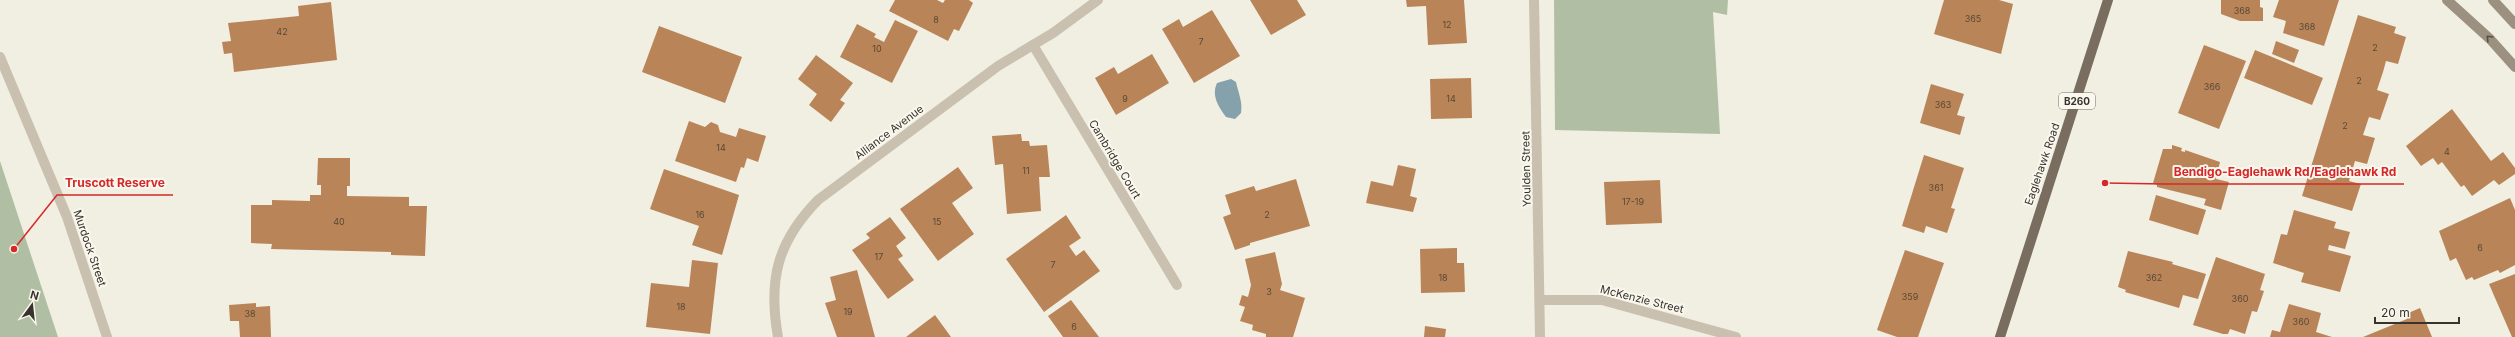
<svg xmlns="http://www.w3.org/2000/svg" width="2515" height="337" viewBox="0 0 2515 337" font-family="Inter,sans-serif">
<rect width="100%" height="100%" fill="#f1eee2"/>
<g fill="#b0bfa3">
<polygon points="1554,0 1728,0 1727,15 1713,12 1720,134 1555,130"/>
<polygon points="0,161 58,337 0,337"/>
</g>
<path fill="#84a1ac" d="M1231,79L1236,82C1238,92 1243,102 1241,113L1235,119L1226,117C1219,107 1211,96 1217,83Z"/>
<g fill="#b98558">
<polygon points="895,0 937,0 943,3 945,0 969,0 973,3 959,31 954,29 948,41 889,11"/>
<polygon points="1250,0 1297,0 1306,15 1271,35"/>
<polygon points="1406,0 1464,0 1467,43 1428,45 1426,6 1407,7"/>
<polygon points="1944,0 1999,0 2013,4 2001,54 1934,34"/>
<polygon points="2221,0 2260,0 2260,7 2263,8 2263,21 2240,21 2221,14"/>
<polygon points="2279,0 2339,0 2324,46 2283,33 2286,21 2273,17"/>
<polygon points="331,2 337,60 234,72 232,53 224,54 222,42 231,41 228,23 299,16 298,6"/>
<polygon points="1212,10 1240,56 1194,83 1162,29 1179,19 1183,27"/>
<polygon points="2358,15 2396,27 2394,33 2406,37 2398,64 2386,61 2383,72 2377,90 2389,94 2380,120 2369,117 2363,135 2375,138 2367,164 2355,161 2349,181 2361,184 2352,211 2302,196"/>
<polygon points="895,20 918,31 892,83 840,57 857,24 876,34 874,37 884,42"/>
<polygon points="659,26 742,57 725,103 642,72"/>
<polygon points="2276,41 2299,50 2294,63 2272,54"/>
<polygon points="2204,45 2246,61 2219,129 2178,113"/>
<polygon points="2255,50 2323,78 2312,105 2244,78"/>
<polygon points="1152,54 1169,83 1116,115 1095,78 1114,67 1118,74"/>
<polygon points="816,55 853,83 840,100 845,103 831,122 809,105 817,94 798,79"/>
<polygon points="1471,78 1472,118 1431,119 1430,79"/>
<polygon points="1931,84 1964,94 1957,115 1965,117 1960,135 1920,123"/>
<polygon points="2452,109 2491,161 2503,152 2515,168 2515,174 2499,185 2494,180 2472,196 2464,185 2461,187 2442,162 2438,165 2433,158 2421,166 2406,146"/>
<polygon points="689,121 705,127 711,122 718,125 720,132 736,137 739,128 766,136 758,162 747,158 744,168 741,167 736,182 675,161"/>
<polygon points="1021,134 1022,141 1029,141 1030,146 1047,145 1050,177 1039,177 1041,211 1007,214 1003,164 995,165 992,136"/>
<polygon points="2172,145 2182,148 2181,151 2185,152 2185,150 2220,162 2216,179 2229,182 2221,210 2204,205 2206,199 2157,187 2157,185 2153,183 2163,149 2172,149"/>
<polygon points="1924,155 1964,168 1951,208 1955,209 1947,233 1926,226 1924,233 1902,226"/>
<polygon points="318,158 350,158 350,186 347,186 347,196 409,197 409,206 427,206 425,256 391,255 391,252 271,249 272,244 251,243 251,205 272,205 272,200 310,201 310,195 321,195 321,185 317,185"/>
<polygon points="1398,165 1416,169 1410,196 1417,198 1413,212 1366,203 1371,181 1393,186"/>
<polygon points="958,167 973,188 952,203 974,234 938,261 900,209"/>
<polygon points="664,169 739,195 722,255 692,245 699,226 650,209"/>
<polygon points="1296,179 1310,226 1250,243 1250,245 1235,250 1223,217 1231,214 1225,195 1254,186 1256,191"/>
<polygon points="1660,180 1662,223 1606,225 1604,182"/>
<polygon points="2156,195 2206,210 2198,235 2149,220"/>
<polygon points="2510,198 2515,210 2515,265 2500,273 2498,270 2474,280 2472,277 2466,280 2456,258 2450,261 2439,231"/>
<polygon points="2294,210 2336,222 2334,228 2350,232 2345,249 2329,245 2328,250 2351,256 2340,292 2301,282 2304,273 2273,263 2281,234 2287,235"/>
<polygon points="1066,215 1081,238 1069,246 1076,256 1084,250 1100,271 1044,312 1006,259"/>
<polygon points="890,217 906,238 896,246 903,256 898,259 914,280 888,299 852,250 870,238 866,234"/>
<polygon points="1457,248 1457,263 1464,263 1465,292 1421,293 1420,249"/>
<polygon points="1905,250 1944,263 1918,337 1897,337 1877,330"/>
<polygon points="2128,251 2173,262 2172,264 2206,274 2198,299 2183,295 2179,308 2125,292 2126,290 2118,287"/>
<polygon points="1275,252 1282,284 1280,290 1305,298 1293,337 1266,337 1266,334 1252,330 1253,325 1240,321 1245,307 1239,305 1242,295 1248,297 1251,285 1245,259"/>
<polygon points="2216,257 2265,274 2260,290 2264,291 2257,312 2252,311 2245,334 2230,329 2228,334 2223,334 2193,325"/>
<polygon points="692,260 718,263 710,334 646,327 651,283 689,287"/>
<polygon points="857,270 875,337 837,337 825,303 836,300 830,277"/>
<polygon points="2515,274 2515,337 2512,337 2489,284"/>
<polygon points="1071,300 1099,337 1063,337 1048,316"/>
<polygon points="256,303 256,307 270,306 271,337 240,337 239,321 230,321 229,305"/>
<polygon points="2289,304 2321,313 2316,332 2332,337 2270,337 2272,330 2280,332"/>
<polygon points="2420,308 2432,337 2363,337 2407,319 2406,314"/>
<polygon points="935,315 951,337 906,337"/>
<polygon points="1425,326 1446,329 1445,337 1424,337"/>
</g>
<g fill="none" stroke-linecap="round" stroke-linejoin="round">
<g stroke="#c9c0af" stroke-width="10">
<polyline points="1534,0 1540,337"/>
<polyline points="1033,45 1177,285"/>
<polyline points="0,57 67,217 107,337"/>
<polyline points="1541,300 1602,300 1736,337"/>
<path d="M778,337C768,280 777,242 818,200L998,66L1053,33L1098,0"/>
</g>
<g stroke="#9c9180" stroke-width="10">
<polyline points="2447,0 2490,39 2515,67"/>
<polyline points="2493,0 2515,24"/>
</g>
<polyline stroke="#786d5f" stroke-width="10" points="2000,337 2108,0"/>
</g>
<defs><path id="oneway-chevron" d="M-2-3.5L2.5 0L-2 3.5" fill="none" stroke-width="1.6" stroke-linecap="round" stroke-linejoin="round"/></defs>
<use stroke="#564f45" href="#oneway-chevron" transform="translate(2489 38) rotate(-135)"/>
<g text-anchor="middle" stroke-width="4" stroke-linejoin="round" paint-order="stroke">
<g font-size="9" fill="#584837">
<text x="2242" y="14">368</text>
<text x="1973" y="22">365</text>
<text x="936" y="23">8</text>
<text x="1447" y="28">12</text>
<text x="2307" y="30">368</text>
<text x="282" y="35">42</text>
<text x="1201" y="45">7</text>
<text x="2375" y="51">2</text>
<text x="877" y="52">10</text>
<text x="2359" y="84">2</text>
<text x="2212" y="90">366</text>
<text x="1125" y="102">9</text>
<text x="1451" y="102">14</text>
<text x="1943" y="108">363</text>
<text x="2345" y="129">2</text>
<text x="721" y="151">14</text>
<text x="2447" y="155">4</text>
<text x="1026" y="174">11</text>
<text x="1936" y="191">361</text>
<text x="1633" y="205">17-19</text>
<text x="700" y="218">16</text>
<text x="1267" y="218">2</text>
<text x="339" y="225">40</text>
<text x="937" y="225">15</text>
<text x="2480" y="251">6</text>
<text x="879" y="260">17</text>
<text x="1053" y="268">7</text>
<text x="1443" y="281">18</text>
<text x="2154" y="281">362</text>
<text x="1269" y="295">3</text>
<text x="1910" y="300">359</text>
<text x="2240" y="302">360</text>
<text x="681" y="310">18</text>
<text x="848" y="315">19</text>
<text x="250" y="317">38</text>
<text x="2301" y="325">360</text>
<text x="1074" y="330">6</text>
</g>
<rect fill="#f9f7ee" stroke="#726e66" stroke-width="1" x="2059" y="93" width="36" height="16" rx="3"/>
<g font-size="10" font-weight="bold" fill="#38332c">
<text x="2077" y="105">B260</text>
</g>
<g font-size="11" fill="#38332c" stroke="#f9f7ee">
<text transform="translate(889 132) rotate(-37)" y="4">Alliance Avenue</text>
<text transform="translate(1115 159) rotate(59)" y="4">Cambridge Court</text>
<text transform="translate(2042 164) rotate(-71)" y="4">Eaglehawk Road</text>
<text transform="translate(1526 169) rotate(-91)" y="4">Youlden Street</text>
<text transform="translate(90 248) rotate(71)" y="4">Murdock Street</text>
<text transform="translate(1642 299) rotate(14)" y="4">McKenzie Street</text>
</g>
</g>
<path fill="none" stroke="#d62828" stroke-width="1.5" d="M2105 183L2165 184H2404M14 249L57 195H173"/>
<g fill="#d62828" stroke="#f9f7ee" stroke-width="1.5">
<circle cx="2105" cy="183" r="4"/>
<circle cx="14" cy="249" r="4"/>
</g>
<g font-size="12" text-anchor="middle" font-weight="bold" fill="#d62828" stroke="#f9f7ee" stroke-width="4" stroke-linejoin="round" paint-order="stroke">
<text x="2285" y="176">Bendigo-Eaglehawk Rd/Eaglehawk Rd</text>
<text x="115" y="187">Truscott Reserve</text>
</g>
<g transform="translate(32 305) rotate(15)" stroke="#f9f7ee" stroke-width="3" paint-order="stroke">
<path d="M0-3L7 15L0 10L-7 15Z" fill="#38332c"/>
<text y="-6" font-size="11" font-weight="bold" text-anchor="middle" fill="#38332c">N</text>
</g>
<path d="M2375 317v6h84v-6" fill="none" stroke="#38332c" stroke-width="2"/>
<text x="2381" y="317" font-size="12" fill="#38332c" stroke="#f9f7ee" stroke-width="3" paint-order="stroke">20 m</text>
</svg>
